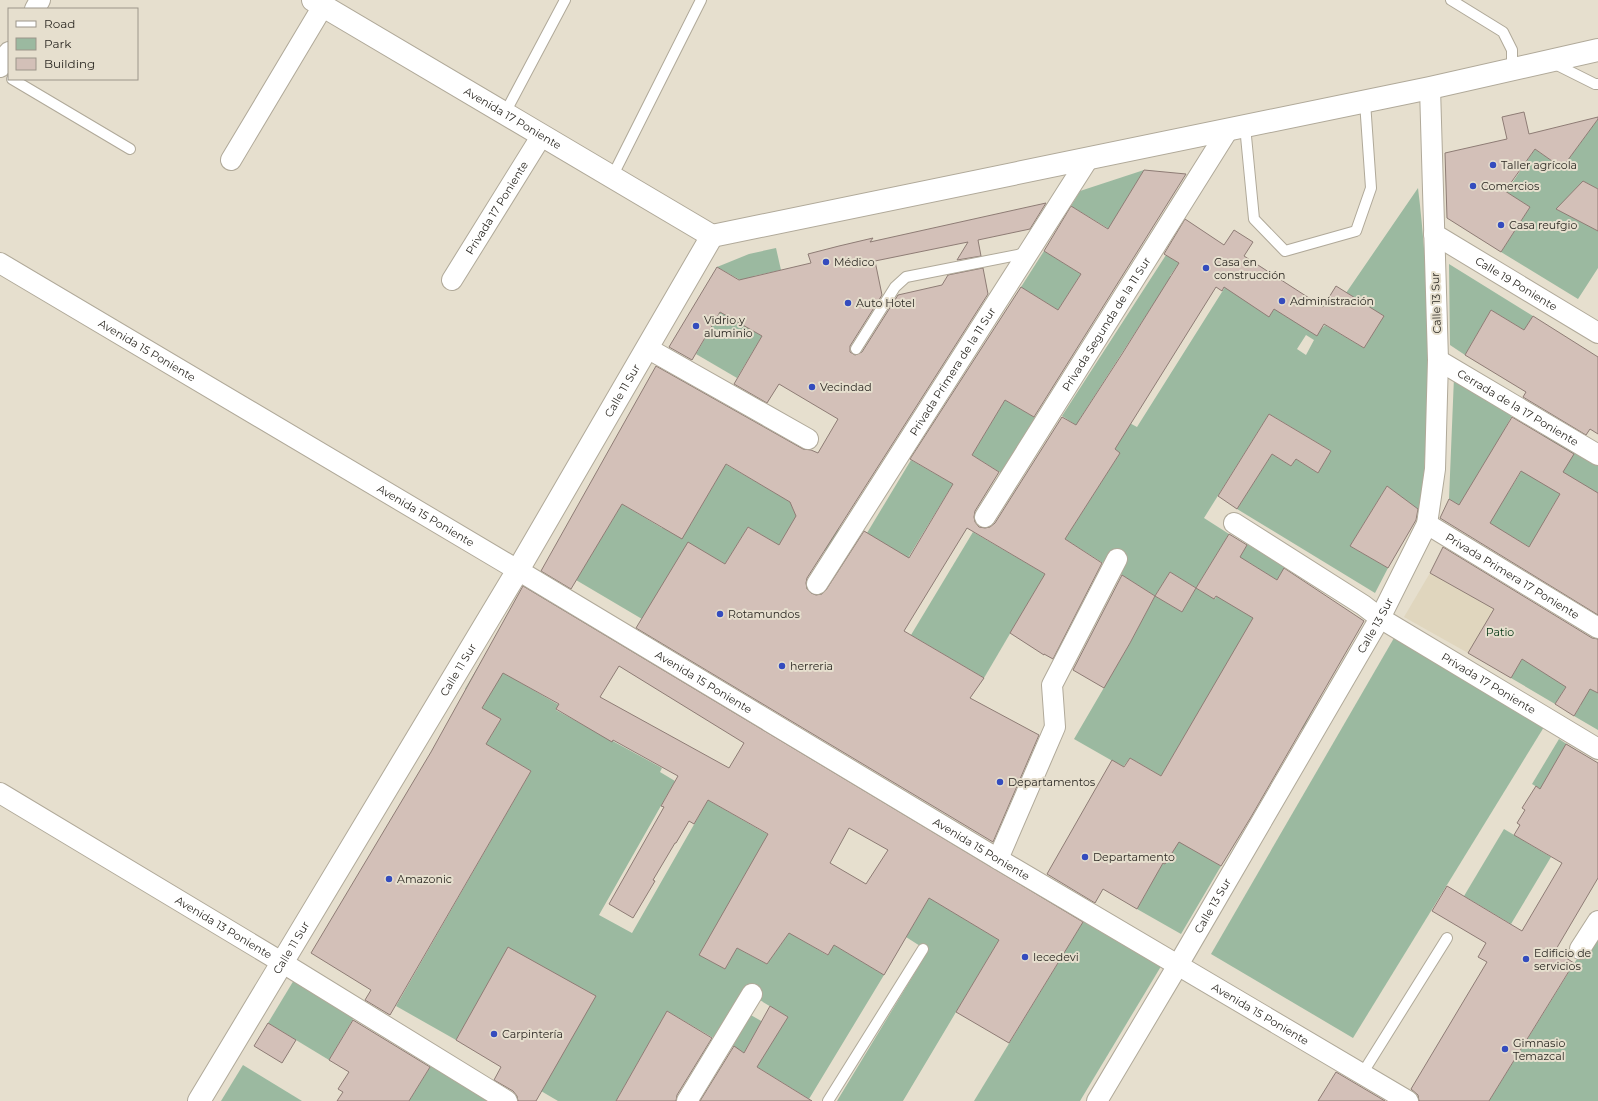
<svg xmlns="http://www.w3.org/2000/svg" width="1598" height="1101" viewBox="0 0 1598 1101" font-family="Montserrat,sans-serif">
<rect width="100%" height="100%" fill="#e6dfce"/>
<polygon fill="#e0d6be" points="1430,573 1494,609 1468,653 1404,617"/>
<g fill="#9bb9a0" fill-rule="evenodd">
<polygon points="1598,119 1598,189 1583,181 1557,209 1598,231 1598,268 1578,299 1501,252 1530,207 1506,192 1535,149 1562,168"/>
<polygon points="1144,170 1109,229 1071,206 1080,191"/>
<path d="M1418,188C1421,212 1423,236 1425,260C1431,344 1428,428 1421,512L1387,486L1350,546L1388,568L1375,593L1237,509L1272,454L1291,466L1296,459L1318,473L1331,451L1269,414L1204,518L1229,534L1196,588L1215,599L1247,544L1285,567L1277,580L1248,562L1228,595L1254,618L1161,776L1130,758L1123,767L1074,739L1130,643L1155,596L1065,539L1120,453L1108,446L1124,420L1137,427L1244,257L1263,268L1245,297L1254,307L1269,316L1277,305L1284,309L1282,314L1290,319L1296,311L1322,328L1325,325L1364,348L1383,316L1346,293ZM1306,335L1314,340L1306,355L1297,349ZM1170,572L1196,588L1182,612L1155,596Z"/>
<polygon points="776,248 781,270 754,276 758,290 717,267 749,254"/>
<polygon points="1044,251 1081,274 1058,310 1021,287"/>
<polygon points="1166,255 1179,263 1170,276 1173,279 1154,303 1079,420 1085,431 1062,416"/>
<polygon points="1449,264 1533,316 1524,330 1491,310 1465,355 1450,345"/>
<polygon points="720,312 762,336 737,378 696,354"/>
<polygon points="1454,377 1514,412 1502,434 1515,442 1499,469 1486,461 1477,475 1508,493 1546,431 1598,462 1598,497 1570,477 1547,516 1598,547 1598,588 1449,499"/>
<polygon points="1005,400 1036,418 1001,473 972,455"/>
<polygon points="689,443 841,531 828,552 789,529 779,545 748,527 725,564 688,543 642,619 576,580 622,504 662,528 690,525 716,481"/>
<polygon points="911,460 953,484 908,558 867,533"/>
<polygon points="973,532 1045,574 984,678 911,635"/>
<polygon points="1537,634 1540,670 1552,678 1576,671 1555,704 1511,678"/>
<polygon points="1394,638 1544,727 1353,1038 1211,954"/>
<path d="M482,660L559,705L556,710L662,768L660,772L675,781L599,915L632,933L708,800L769,835L790,933L827,955L834,945L884,975L809,1099L757,1067L751,1040L744,1053L731,1045L749,1014L763,1022L788,1017L743,990L715,1039L667,1011L616,1101H558L541,1091L480,999L456,1040L396,1006L531,771L486,744L501,719L482,708L486,702L465,689ZM712,933H789L767,964L737,948L725,969L700,955Z"/>
<polygon points="1273,672 1319,698 1303,729 1287,719 1204,856 1221,866 1181,934 1137,909 1149,888 1145,886 1160,861 1165,864 1178,842 1136,817 1150,794 1188,816"/>
<polygon points="1585,686 1598,693 1598,730 1574,716 1581,705 1576,701"/>
<polygon points="1559,739 1576,750 1547,793 1532,784"/>
<polygon points="1504,829 1551,857 1511,924 1464,896"/>
<polygon points="929,898 999,940 903,1101 837,1101 928,951 906,937"/>
<polygon points="1086,917 1163,963 1080,1101 974,1101"/>
<polygon points="1598,925 1598,1101 1489,1101"/>
<polygon points="294,980 355,1016 329,1060 268,1023"/>
<polygon points="432,1064 492,1101 409,1101"/>
<polygon points="243,1065 302,1101 221,1101"/>
</g>
<g fill="#d3c0b8" stroke="#8e7c75" fill-rule="evenodd">
<polygon points="1524,112 1529,134 1598,117 1598,119 1562,168 1535,149 1505,191 1530,207 1501,252 1447,218 1445,153 1507,139 1502,117"/>
<polygon points="1144,170 1186,174 1034,417 1005,400 972,455 999,472 975,511 974,517 975,522 979,527 985,528 990,527 995,523 1062,417 1076,425 1122,354 1179,263 1164,254 1185,219 1224,245 1234,230 1253,242 1244,256 1323,307 1336,286 1384,316 1364,348 1324,324 1317,336 1274,309 1269,317 1224,287 1222,291 1216,287 1115,449 1120,453 1065,539 1102,563 1053,659 1044,654 1044,655 1010,633 1045,574 967,528 904,631 984,678 970,698 1039,735 993,842 636,628 688,542 725,564 748,527 779,545 796,516 790,502 726,464 682,539 622,504 571,589 541,571 656,366 803,449 811,450 818,453 838,419 779,384 767,403 734,384 762,336 720,312 692,360 669,347 717,267 739,280 811,263 808,254 839,246 873,238 870,242 1046,203 1030,229 978,240 981,256 957,260 968,242 875,261 882,295 850,346 850,352 855,355 862,352 898,295 942,285 948,275 983,268 988,294 807,578 806,583 807,589 811,593 816,595 822,594 826,590 864,531 909,558 953,484 910,459 1021,287 1058,310 1081,274 1044,251 1071,206 1108,229"/>
<polygon points="1583,181 1598,189 1598,231 1556,209"/>
<polygon points="1491,310 1524,330 1533,316 1598,357 1598,434 1590,429 1586,435 1523,397 1526,392 1465,355"/>
<polygon points="1269,414 1331,451 1318,473 1296,459 1291,466 1272,454 1237,509 1218,496"/>
<path d="M1512,417L1574,454L1563,472L1598,493V615L1440,518L1449,499L1459,505ZM1521,471L1560,494L1529,547L1490,523Z"/>
<polygon points="1387,486 1418,509 1416,520 1388,568 1350,546"/>
<polygon points="1229,534 1247,545 1240,557 1277,580 1284,568 1364,621 1251,817 1221,866 1179,842 1165,864 1163,863 1137,909 1103,889 1095,903 1047,874 1112,760 1124,767 1130,758 1161,776 1253,618 1216,596 1214,599 1196,588"/>
<polygon points="1443,547 1592,638 1598,639 1598,693 1590,689 1574,716 1555,704 1566,687 1522,659 1511,678 1468,653 1494,609 1430,573"/>
<polygon points="1170,572 1196,588 1182,612 1155,596"/>
<polygon points="1122,575 1155,596 1130,643 1104,688 1073,670"/>
<path d="M523,586L1083,922L1009,1043L956,1012L999,940L929,898L884,975L834,945L828,955L789,933L767,964L737,948L725,969L699,955L768,834L708,800L694,824L689,821L676,843H675L653,880L655,881L633,918L609,904L664,807L661,806L678,776L613,740L612,742L556,709L559,704L503,673L482,708L501,719L486,744L531,771L390,1015L365,1000L371,990L311,953L431,752ZM619,666L744,743L729,768L600,697ZM849,828L888,850L866,884L830,863Z"/>
<polygon points="1566,744 1598,763 1598,878 1555,951 1574,963 1489,1101 1419,1101 1418,1095 1411,1089 1487,962 1478,957 1486,943 1432,911 1447,886 1522,931 1562,863 1514,835 1520,825 1517,823 1525,810 1522,808 1536,786 1540,789"/>
<polygon points="508,947 596,996 536,1101 518,1101 517,1096 513,1091 494,1080 501,1067 456,1040"/>
<polygon points="770,1006 788,1017 757,1067 812,1101 700,1101 734,1046 744,1053"/>
<polygon points="667,1011 712,1038 677,1095 676,1101 616,1101"/>
<polygon points="353,1020 430,1067 409,1101 337,1101 343,1092 338,1089 349,1072 329,1060"/>
<polygon points="268,1023 296,1040 282,1063 254,1046"/>
<polygon points="1336,1072 1385,1101 1318,1101"/>
</g>
<g fill="none" stroke-linecap="round" stroke-linejoin="round">
<g stroke="#b0a999" stroke-width="12">
<g id="lane">
<polyline points="1451,0 1503,32 1512,50 1512,70"/>
<polyline points="1553,63 1595,84 1598,84"/>
<polyline points="12,79 130,149"/>
<polyline points="505,113 565,0"/>
<polyline points="1245,126 1254,219 1285,251 1356,231 1371,188 1365,102"/>
<polyline points="612,177 701,0"/>
<polyline points="856,349 895,287 906,277 1027,253"/>
<polyline points="1362,1074 1447,938"/>
<polyline points="828,1101 923,949"/>
</g>
</g>
<g stroke="#b0a999" stroke-width="22">
<g id="street">
<polyline points="35,9 40,0"/>
<polyline points="0,67 9,52"/>
<polyline points="231,160 323,6"/>
<path id="s1" d="M1434,234L1598,333"/>
<path id="s2" d="M0,263L526,575L998,859L1408,1101"/>
<path id="s3" d="M452,280L542,135"/>
<polyline points="647,348 808,439"/>
<path id="s4" d="M1438,360L1598,455"/>
<path id="s5" d="M985,517L1228,130"/>
<path id="s6" d="M1234,523L1363,605L1380,618L1598,749"/>
<path id="s7" d="M1427,524L1598,628"/>
<path id="s8" d="M817,584L1088,159"/>
<path id="s9" d="M0,793L283,963L507,1101"/>
<polyline points="998,859 1055,727 1052,685 1117,559"/>
<polyline points="1580,949 1598,921"/>
<polyline points="687,1101 752,994"/>
<path id="s10" d="M1097,1101L1178,965L1380,618L1427,524L1435,469L1438,360L1430,88"/>
</g>
</g>
<g stroke="#b0a999" stroke-width="24">
<g id="secondary">
<path id="s11" d="M313,0L712,236"/>
<polyline points="712,236 1430,88 1598,50"/>
<path id="s12" d="M199,1101L518,570L712,236"/>
</g>
</g>
<use href="#lane" stroke="#fff" stroke-width="10"/>
<use href="#street" stroke="#fff" stroke-width="20"/>
<use href="#secondary" stroke="#fff" stroke-width="22"/>
</g>
<g fill="#344cbe" stroke="#e6dfce" stroke-width="1.5">
<circle cx="1493" cy="165" r="4"/>
<circle cx="1473" cy="186" r="4"/>
<circle cx="1501" cy="225" r="4"/>
<circle cx="826" cy="262" r="4"/>
<circle cx="1206" cy="268" r="4"/>
<circle cx="1282" cy="301" r="4"/>
<circle cx="848" cy="303" r="4"/>
<circle cx="696" cy="326" r="4"/>
<circle cx="812" cy="387" r="4"/>
<circle cx="720" cy="614" r="4"/>
<circle cx="782" cy="666" r="4"/>
<circle cx="1000" cy="782" r="4"/>
<circle cx="1085" cy="857" r="4"/>
<circle cx="389" cy="879" r="4"/>
<circle cx="1025" cy="957" r="4"/>
<circle cx="1526" cy="959" r="4"/>
<circle cx="494" cy="1034" r="4"/>
<circle cx="1505" cy="1049" r="4"/>
</g>
<g text-anchor="middle" stroke-width="4" stroke-linejoin="round" paint-order="stroke">
<g font-size="11" fill="#2c2923" stroke="#e6dfce">
<text dy="4" stroke="none"><textPath href="#s11" startOffset="232">Avenida 17 Poniente</textPath></text>
<text dy="4" stroke="none"><textPath href="#s3" startOffset="85">Privada 17 Poniente</textPath></text>
<text dy="4" stroke="none"><textPath href="#s1" startOffset="96">Calle 19 Poniente</textPath></text>
<text transform="translate(1436 303) rotate(-92)" y="4">Calle 13 Sur</text>
<text dy="4" stroke="none"><textPath href="#s5" startOffset="228">Privada Segunda de la 11 Sur</textPath></text>
<text dy="4" stroke="none"><textPath href="#s2" startOffset="171">Avenida 15 Poniente</textPath></text>
<text dy="4" stroke="none"><textPath href="#s8" startOffset="252">Privada Primera de la 11 Sur</textPath></text>
<text dy="4" stroke="none"><textPath href="#s12" startOffset="827">Calle 11 Sur</textPath></text>
<text dy="4" stroke="none"><textPath href="#s4" startOffset="93">Cerrada de la 17 Poniente</textPath></text>
<text dy="4" stroke="none"><textPath href="#s2" startOffset="495">Avenida 15 Poniente</textPath></text>
<text dy="4" stroke="none"><textPath href="#s7" startOffset="100">Privada Primera 17 Poniente</textPath></text>
<text dy="4" stroke="none"><textPath href="#s10" startOffset="551">Calle 13 Sur</textPath></text>
<text dy="4" stroke="none"><textPath href="#s12" startOffset="503">Calle 11 Sur</textPath></text>
<text dy="4" stroke="none"><textPath href="#s2" startOffset="819">Avenida 15 Poniente</textPath></text>
<text dy="4" stroke="none"><textPath href="#s6" startOffset="301">Privada 17 Poniente</textPath></text>
<text dy="4" stroke="none"><textPath href="#s2" startOffset="1143">Avenida 15 Poniente</textPath></text>
<text dy="4" stroke="none"><textPath href="#s10" startOffset="227">Calle 13 Sur</textPath></text>
<text dy="4" stroke="none"><textPath href="#s9" startOffset="261">Avenida 13 Poniente</textPath></text>
<text dy="4" stroke="none"><textPath href="#s12" startOffset="179">Calle 11 Sur</textPath></text>
<text dy="4" stroke="none"><textPath href="#s2" startOffset="1467">Avenida 15 Poniente</textPath></text>
</g>
<g font-size="11" fill="#2c2923" stroke="#e6dfce" text-anchor="start">
<text x="1501" y="169">Taller agrícola</text>
<text x="1481" y="190">Comercios</text>
<text x="1509" y="229">Casa reufgio</text>
<text x="834" y="266">Médico</text>
<text x="1214" y="266">Casa en<tspan x="1214" dy="13">construcción</tspan></text>
<text x="1290" y="305">Administración</text>
<text x="856" y="307">Auto Hotel</text>
<text x="704" y="324">Vidrio y<tspan x="704" dy="13">aluminio</tspan></text>
<text x="820" y="391">Vecindad</text>
<text x="728" y="618">Rotamundos</text>
<text x="790" y="670">herreria</text>
<text x="1008" y="786">Departamentos</text>
<text x="1093" y="861">Departamento</text>
<text x="397" y="883">Amazonic</text>
<text x="1534" y="957">Edificio de<tspan x="1534" dy="13">servicios</tspan></text>
<text x="1033" y="961">Iecedevi</text>
<text x="502" y="1038">Carpintería</text>
<text x="1513" y="1047">Gimnasio<tspan x="1513" dy="13">Temazcal</tspan></text>
</g>
<g font-size="11" fill="#013412" stroke="#e6dfce">
<text x="1500" y="636">Patio</text>
</g>
</g>
<rect x="8" y="8" width="130" height="72" fill="#e6dfce" stroke="#9c968a"/>
<rect x="16" y="21" width="20" height="6" fill="#ffffff" stroke="#9c968a"/>
<text x="44" y="28" font-size="12" fill="#2c2923">Road</text>
<rect x="16" y="38" width="20" height="12" fill="#9bb9a0" stroke="#9c968a"/>
<text x="44" y="48" font-size="12" fill="#2c2923">Park</text>
<rect x="16" y="58" width="20" height="12" fill="#d3c0b8" stroke="#9c968a"/>
<text x="44" y="68" font-size="12" fill="#2c2923">Building</text>
</svg>
